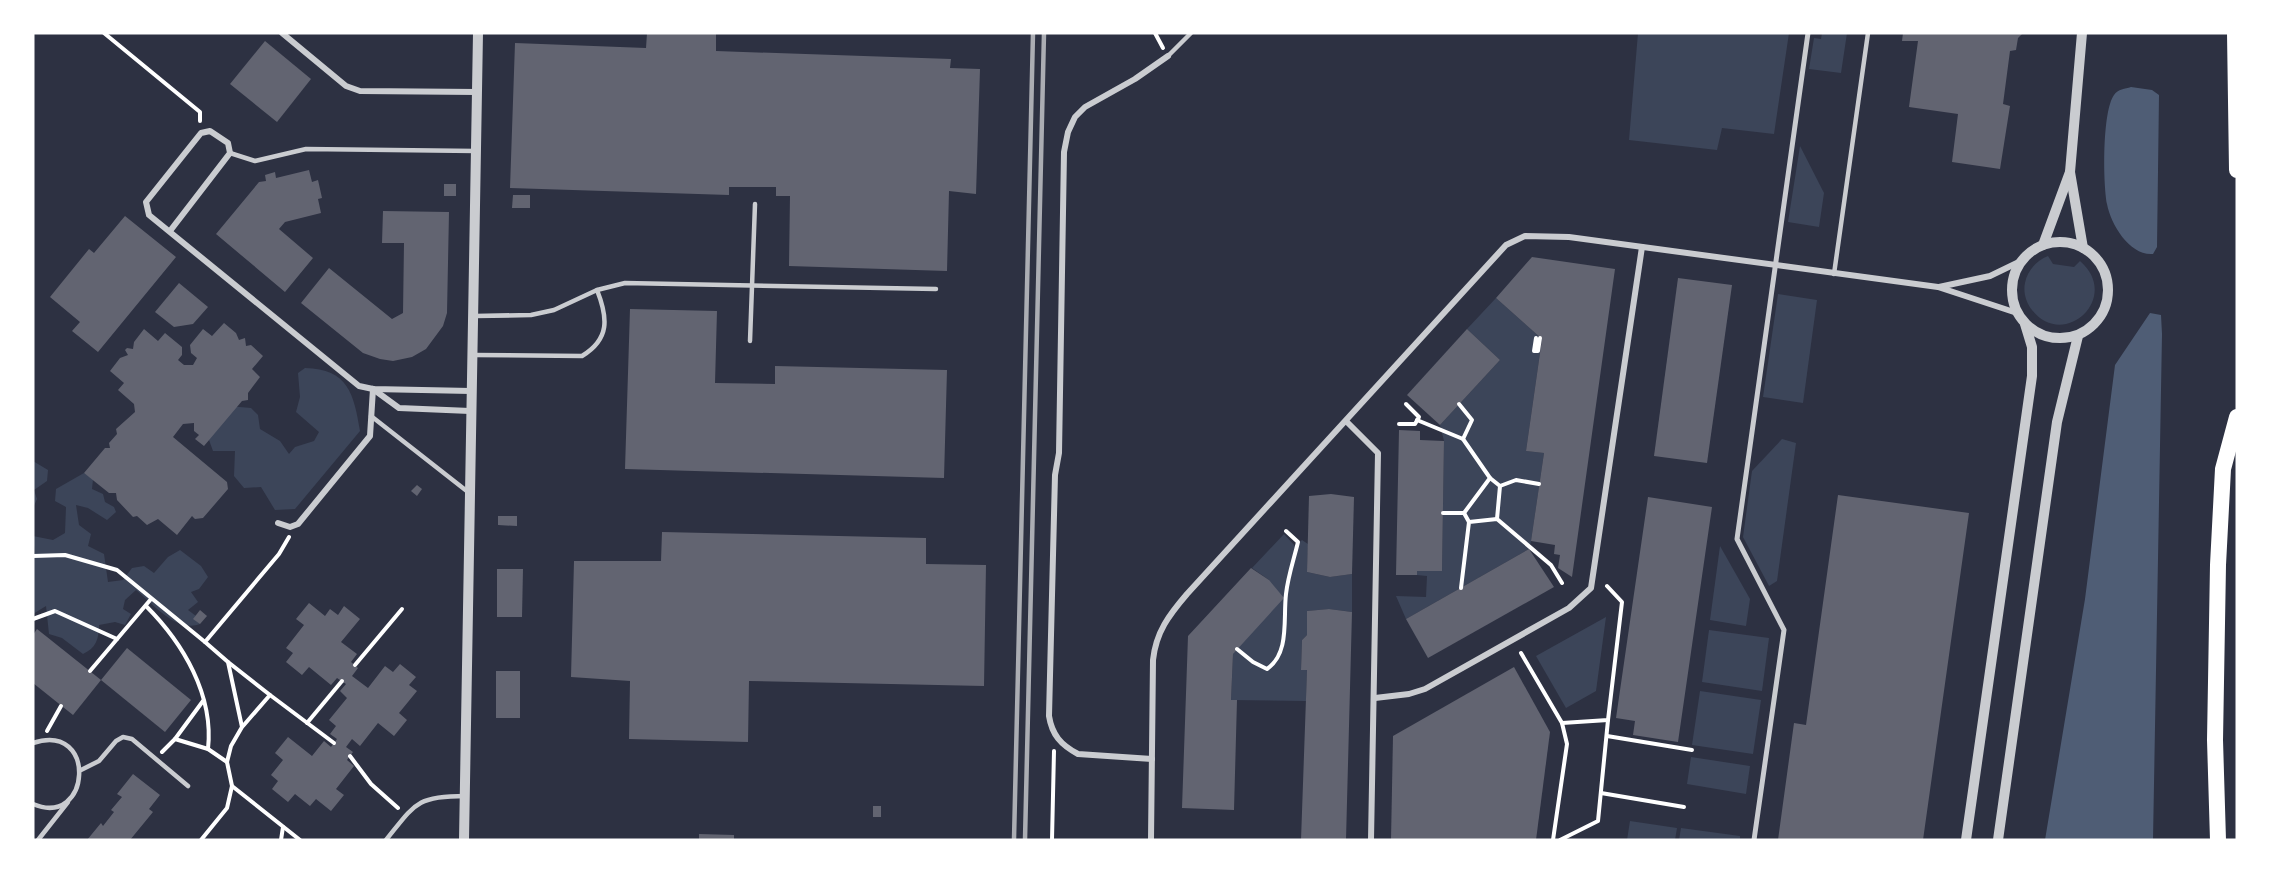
<svg xmlns="http://www.w3.org/2000/svg" width="2270" height="873" viewBox="0 0 2270 873" font-family="'Fira Sans',sans-serif">
<rect width="100%" height="100%" fill="#2d3142"/>
<g fill="#3c4559">
<polygon points="1638,33 1789,33 1774,134 1722,128 1717,150 1629,140"/>
<polygon points="1822,33 1847,33 1841,73 1809,69 1814,38 1821,39"/>
<polygon points="1800,146 1824,193 1819,227 1788,222"/>
<path d="M2048,256L2053,264L2074,267L2080,261C2122,297 2064,351 2032,310C2026,303 2023,292 2025,283C2027,271 2037,260 2048,256Z"/>
<polygon points="1778,294 1817,300 1803,403 1763,397"/>
<polygon points="1496,298 1542,339 1526,451 1544,453 1531,541 1529,549 1406,619 1396,596 1426,597 1427,576 1417,575 1417,571 1442,571 1444,441 1440,425 1500,360 1467,329"/>
<path d="M305,368C348,369 354,394 360,431L295,509L275,510L261,487L244,488L234,476L235,451H213L209,440L218,411L228,406L251,408L258,415L260,429L280,441L289,454L295,447L314,441L319,432L296,412L300,397L298,373Z"/>
<polygon points="1782,439 1796,443 1777,581 1769,586 1743,537 1752,471"/>
<polygon points="33,461 48,470 47,481 34,490 37,499 33,508"/>
<path d="M84,473L93,479L92,489L103,494L105,502L114,507L116,512L107,520L88,508L76,505L79,525L91,534L88,546L104,554L108,582L123,580L132,568L144,566L154,573L168,557L180,550L201,566L208,577L199,589L191,592L198,602L188,610L196,616L200,624C176,633 152,603 136,590L125,600L123,609L131,614L125,625L115,622L99,625C99,639 96,648 83,654L62,638L49,634L46,606L33,614V556L35,554L33,536L53,540L65,533L66,507L55,501L56,489Z"/>
<polygon points="1284,534 1295,546 1302,540 1308,544 1307,572 1330,577 1352,574 1352,612 1329,609 1307,611 1307,635 1302,640 1301,669 1307,670 1306,701 1231,700 1233,654 1269,580 1252,568"/>
<polygon points="1720,546 1750,599 1746,626 1710,620"/>
<polygon points="1606,617 1596,691 1566,708 1536,656"/>
<polygon points="1709,630 1769,638 1762,691 1702,682"/>
<polygon points="1700,691 1761,700 1753,754 1692,745"/>
<polygon points="1691,757 1750,766 1746,794 1687,784"/>
<polygon points="1630,821 1677,828 1675,840 1627,840"/>
<polygon points="1681,828 1740,836 1740,840 1679,840"/>
</g>
<g fill="#4f5d75">
<path d="M2131,87L2152,90L2159,95L2157,247L2153,254C2130,256 2111,225 2107,204C2103,183 2102,112 2114,95C2118,89 2125,89 2131,87Z"/>
<polygon points="2150,313 2161,315 2162,334 2153,840 2045,840 2085,599 2115,365"/>
</g>
<g fill="#626471">
<polygon points="647,33 716,33 716,51 951,59 950,68 980,69 976,194 949,191 947,271 789,266 790,196 776,196 776,187 729,187 729,195 510,188 515,43 646,48"/>
<polygon points="1903,33 2023,33 2018,38 2016,50 2010,51 2003,104 2010,106 2000,169 1952,162 1958,114 1909,107 1918,41 1902,41"/>
<polygon points="265,41 311,79 277,122 230,84"/>
<polygon points="309,170 312,182 318,180 322,198 318,199 321,213 285,222 279,229 313,258 285,292 216,234 259,182 266,181 265,175 275,172 276,178"/>
<rect x="444" y="184" width="12" height="12"/>
<polygon points="513,195 530,195 530,208 512,208"/>
<polygon points="383,211 449,212 447,313 443,326 426,349 412,357 393,361 380,359 363,353 301,303 329,268 392,319 403,313 404,243 382,243"/>
<polygon points="125,216 176,257 98,352 72,331 80,322 50,297 89,249 94,253"/>
<polygon points="1532,257 1615,269 1572,577 1558,568 1560,555 1554,554 1555,545 1531,541 1544,453 1526,451 1542,339 1496,298"/>
<polygon points="1678,278 1732,285 1707,463 1654,456"/>
<polygon points="179,283 208,307 193,324 174,327 155,312"/>
<polygon points="630,309 717,311 715,383 775,384 775,366 947,370 944,478 625,469"/>
<polygon points="224,323 236,333 239,340 245,338 246,346 251,345 263,356 252,369 260,377 248,393 248,400 242,401 204,446 195,439 199,435 194,431 194,423 183,424 173,437 227,482 228,489 203,518 195,519 192,516 177,535 158,519 147,525 137,516 133,517 117,500 116,493 109,493 84,473 105,448 110,448 109,443 117,434 116,429 135,412 134,404 118,390 124,383 110,371 120,358 128,355 125,350 127,348 133,349 134,342 144,329 158,341 165,333 182,347 182,355 178,360 184,365 193,365 197,358 191,353 190,345 203,329 212,336"/>
<polygon points="1467,329 1500,360 1440,425 1407,395"/>
<polygon points="1399,430 1420,431 1420,440 1444,441 1442,571 1417,571 1417,575 1396,575"/>
<polygon points="417,485 422,489 417,496 411,491"/>
<polygon points="1331,494 1354,497 1352,574 1330,577 1307,572 1309,496"/>
<polygon points="1838,495 1969,513 1923,840 1778,840 1794,723 1806,725"/>
<polygon points="1648,497 1712,507 1678,742 1633,735 1635,721 1616,718"/>
<polygon points="498,516 517,516 517,526 498,525"/>
<polygon points="662,532 926,538 926,564 986,565 984,686 749,681 748,742 629,739 630,681 571,677 574,561 661,561"/>
<polygon points="1529,549 1554,587 1428,658 1406,619"/>
<polygon points="1251,568 1269,580 1284,598 1233,654 1231,700 1237,700 1234,810 1182,808 1188,636"/>
<polygon points="497,569 523,569 522,617 497,617"/>
<polygon points="309,603 325,616 330,609 338,615 344,606 360,619 341,642 357,654 351,662 358,668 352,676 368,688 385,666 393,672 400,664 416,677 409,685 417,691 399,713 407,720 394,736 378,723 360,746 352,739 346,747 353,752 347,760 354,766 336,789 344,795 331,811 316,799 310,806 295,794 288,802 272,789 278,781 271,775 283,760 275,753 288,737 312,756 324,741 331,747 337,739 330,734 336,726 329,720 347,698 340,691 346,684 337,678 331,685 309,667 302,675 286,662 293,653 286,648 304,625 296,619"/>
<polygon points="1329,609 1352,612 1346,840 1301,840 1307,670 1301,670 1302,640 1307,635 1307,611"/>
<polygon points="200,610 207,616 200,624 193,619"/>
<polygon points="37,629 101,680 73,715 33,683 33,635"/>
<polygon points="127,648 191,700 165,732 101,680"/>
<polygon points="1514,667 1550,732 1536,840 1391,840 1393,736"/>
<rect x="496" y="671" width="24" height="47"/>
<polygon points="133,774 160,795 149,809 153,812 130,840 87,840 101,823 103,826 114,812 111,810 122,797 117,794"/>
<rect x="873" y="806" width="8" height="11"/>
<polygon points="699,834 734,835 734,840 699,840"/>
</g>
<g fill="none" stroke-linecap="round" stroke-linejoin="round">
<g stroke="#fff" stroke-width="4">
<polyline points="104,33 200,112 200,121"/>
<polyline points="1155,33 1163,48"/>
<polyline points="1536,338 1534,351 1538,351 1540,338"/>
<polyline points="1459,404 1472,420 1463,439"/>
<polyline points="1417,420 1463,439 1490,478 1464,513"/>
<polyline points="1399,424 1415,424 1419,417 1406,404"/>
<polyline points="1490,478 1500,486"/>
<polyline points="1443,513 1464,513 1469,522"/>
<polyline points="1497,519 1500,486 1516,480 1539,484"/>
<polyline points="33,556 65,555 117,570 205,642"/>
<polyline points="1461,588 1469,522 1497,519 1551,565 1562,583"/>
<path d="M146,606C183,643 214,695 208,749"/>
<polyline points="33,619 55,611 117,639"/>
<path d="M1237,649L1253,662L1267,669C1290,653 1283,619 1286,594C1288,576 1294,559 1298,542L1286,531"/>
<polyline points="1521,653 1562,723 1608,720 1622,602 1607,586"/>
<polyline points="228,662 270,695 243,726"/>
<polyline points="355,665 402,609"/>
<polyline points="90,671 151,599"/>
<polyline points="270,695 334,743"/>
<polyline points="307,723 342,681"/>
<polyline points="47,731 61,706"/>
<polyline points="1607,736 1692,750"/>
<polyline points="175,739 203,701"/>
<polyline points="162,752 175,739 208,749 227,762"/>
<polyline points="350,756 371,784 398,808"/>
<polyline points="232,786 300,840"/>
<polyline points="1601,793 1684,807"/>
<polyline points="201,840 227,808 232,786 227,762 231,746 242,727 228,662 205,642 279,554 289,537"/>
<polyline points="281,840 283,827"/>
<polyline points="1052,840 1054,751"/>
<polyline points="1553,840 1567,744 1562,723"/>
<polyline points="1560,840 1598,821 1608,720"/>
</g>
<g stroke="#caccd0" stroke-width="4.5">
<polyline points="1168,56 1191,33"/>
<polyline points="230,153 255,161 306,149 476,151"/>
<polyline points="1834,274 1868,33"/>
<polyline points="475,316 531,315 554,310 597,290 625,283 936,289"/>
<polyline points="750,341 755,204"/>
<path d="M474,355L582,356C610,339 608,318 597,290"/>
<polyline points="371,416 468,492"/>
<path d="M33,743C98,721 91,829 33,804"/>
<polyline points="81,770 99,761 116,741 123,737 132,739 188,786"/>
<polyline points="38,840 68,802"/>
<path d="M386,840C415,804 416,796 465,796"/>
</g>
<polyline stroke="#caccd0" stroke-width="5" points="1754,840 1784,630 1737,539 1808,33"/>
<g stroke="#caccd0" stroke-width="6">
<polyline points="282,33 346,86 360,91 477,92"/>
<polyline points="170,231 230,153 228,143 210,131 201,133 146,202 149,215 359,386 373,389 471,391"/>
<polyline points="1939,287 1990,276 2021,261"/>
<polyline points="373,389 399,408 470,411"/>
<polyline points="1346,421 1378,453 1371,840"/>
<polyline points="278,523 290,527 298,524 370,436 373,389"/>
<polyline points="1375,698 1409,694 1425,689 1569,608 1591,588 1642,247"/>
<path d="M1152,759L1078,754C1061,745 1052,735 1049,716L1055,475L1059,453L1064,152L1068,132L1075,117L1085,107L1135,79L1168,56"/>
<path d="M1151,840L1153,660C1156,632 1169,615 1187,594L1506,245L1525,236L1569,237L1938,287L2017,313"/>
</g>
<g stroke="#caccd0" stroke-width="10">
<polyline points="2082,33 2070,172 2083,248"/>
<circle cx="2060" cy="290" r="48"/>
<polyline points="2043,245 2070,172"/>
<polyline points="464,840 478,33"/>
<polyline points="1966,840 2032,376 2032,347 2025,324"/>
<polyline points="1998,840 2057,422 2078,336"/>
</g>
<g stroke="#fff" stroke-width="16">
<polyline points="2235,33 2237,170"/>
<polyline points="2218,840 2215,740 2218,565 2223,469 2237,417"/>
</g>
<g stroke="#abadb3" stroke-width="4.5">
<polyline points="1014,840 1033,33"/>
<polyline points="1025,840 1044,33"/>
</g>
</g>
<rect width="2270" height="873" fill="none" stroke="#ffffff" stroke-width="69"/>
</svg>
